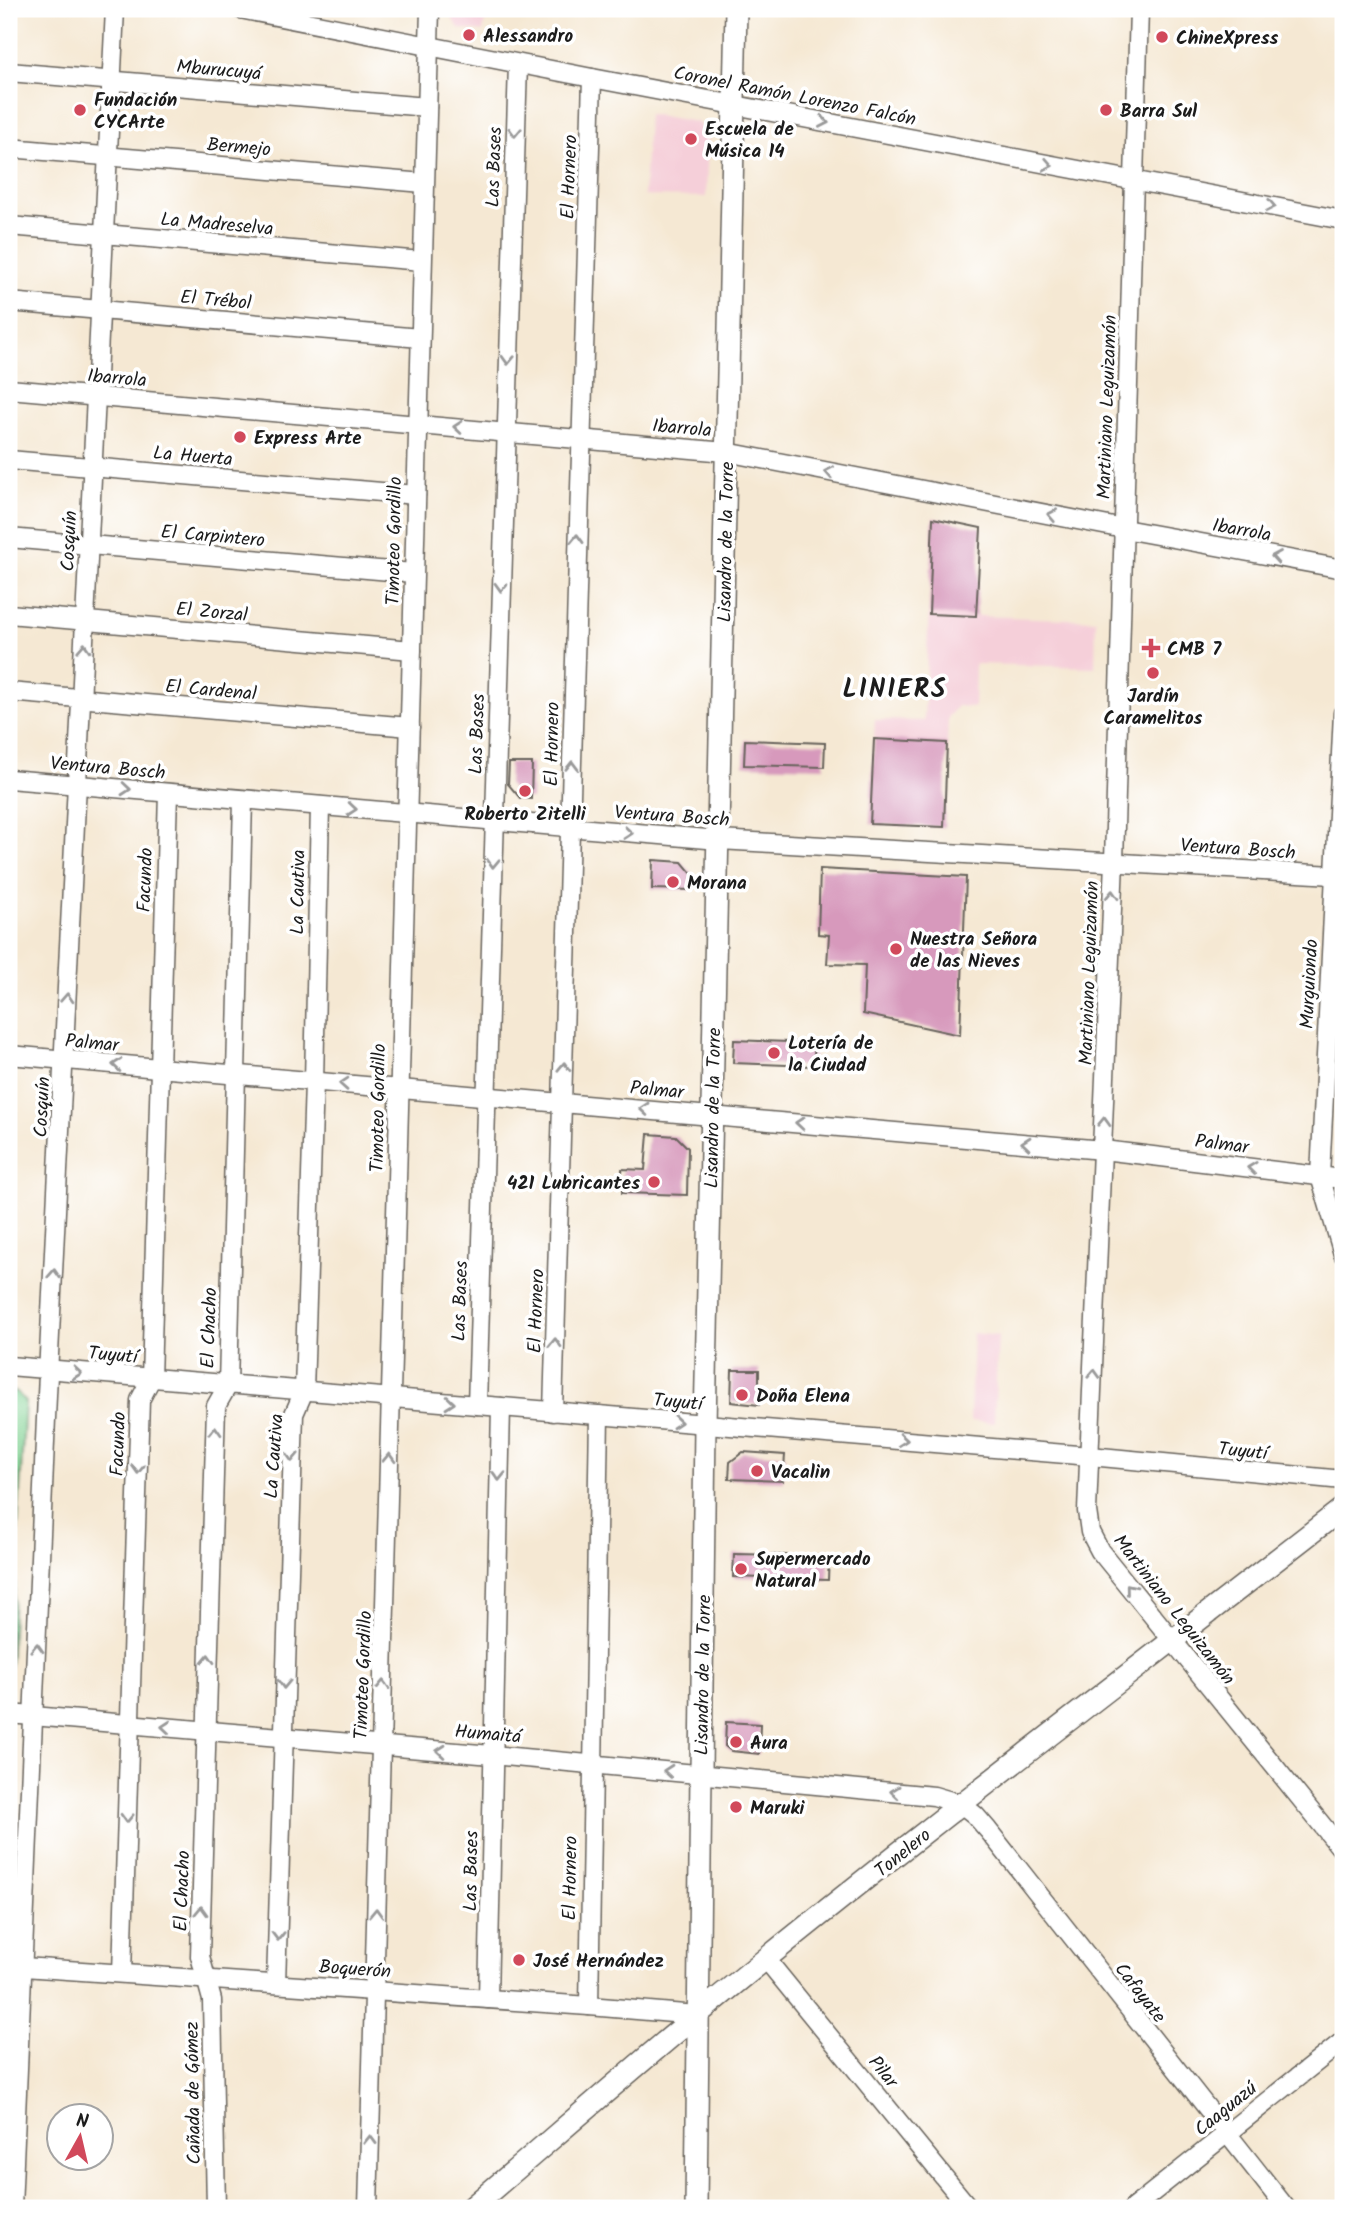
<svg xmlns="http://www.w3.org/2000/svg" width="1352" height="2217" viewBox="0 0 1352 2217" font-family="Kalam,sans-serif">
<rect width="100%" height="100%" fill="#fff"/>
<filter id="ink" filterUnits="userSpaceOnUse"><feTurbulence type="fractalNoise" baseFrequency=".0143" numOctaves="2"/><feDisplacementMap in="SourceGraphic" scale="14" xChannelSelector="R" yChannelSelector="G"/><feConvolveMatrix kernelMatrix="1 2 1 2 8 2 1 2 1" color-interpolation-filters="sRGB"/></filter>
<filter id="wash" filterUnits="userSpaceOnUse"><feTurbulence type="fractalNoise" baseFrequency=".00686" numOctaves="4" result="noise"/><feDisplacementMap in="SourceGraphic" scale="28" xChannelSelector="R" yChannelSelector="G"/><feGaussianBlur stdDeviation="1.57" result="paint"/><feColorMatrix in="noise" values="0 0 0 0 0 0 0 0 0 0 0 0 0 0 0 0 0 1.4 0 .05"/><feComposite in="paint" operator="in"/></filter>
<g filter="url(#wash)">
<rect width="100%" height="100%" fill="#f5e8d3"/>
<g fill="#f5cfd9">
<polygon points="453,9 487,9 483,32 460,29 452,19"/>
<polygon points="648,114 697,122 708,135 706,197 644,196"/>
<polygon points="933,518 981,528 976,616 1096,620 1095,667 975,664 974,707 957,706 948,717 944,827 870,824 875,720 924,721"/>
<polygon points="973,1333 998,1336 994,1423 970,1421"/>
</g>
<polygon fill="#80d192" stroke="#4e7657" stroke-width="2" points="9,1391 17,1392 25,1402 9,1683"/>
<g id="blocks">
<g fill="#d799bc">
<polygon points="933,518 981,528 976,616 929,614"/>
<polygon points="874,739 947,743 944,827 870,824"/>
<polygon points="745,740 825,743 824,767 744,765"/>
<polygon points="509,763 532,763 531,799 520,798 508,784"/>
<polygon points="653,860 682,862 693,875 693,890 652,889"/>
<polygon points="820,869 966,877 960,1035 863,1014 865,965 827,964 829,935 818,934"/>
<polygon points="734,1040 815,1043 813,1066 733,1063"/>
<polygon points="648,1134 676,1136 688,1148 687,1195 622,1193 622,1169 645,1170"/>
<polygon points="732,1370 759,1370 759,1405 731,1402"/>
<polygon points="743,1452 785,1455 783,1481 729,1479 730,1462"/>
<polygon points="734,1554 829,1556 828,1580 733,1577"/>
<polygon points="726,1722 760,1724 759,1754 731,1751 725,1746"/>
</g>
</g>
</g>
<g filter="url(#ink)">
<use href="#blocks" fill-opacity="0" stroke="#68635c" stroke-width="2"/>
<g fill="none" stroke-linecap="round" stroke-linejoin="round">
<g stroke="#68635c" stroke-width="21">
<g id="minor">
<polyline points="240,9 592,78 1343,220"/>
<polyline points="1139,9 1114,861 1087,1511 1090,1532 1100,1551 1343,1851"/>
<polyline points="9,72 427,107"/>
<polyline points="9,148 424,183"/>
<polyline points="9,226 422,261"/>
<polyline points="9,302 420,338"/>
<polyline points="9,389 726,452 1124,529 1343,569"/>
<polyline points="9,460 416,495"/>
<polyline points="9,538 413,573"/>
<polyline points="9,614 412,650"/>
<polyline points="9,692 410,727"/>
<polyline points="1343,713 1320,1176 1343,1254"/>
<polyline points="9,779 719,840 1334,875"/>
<polyline points="9,1055 1103,1150 1343,1179"/>
<polyline points="9,1366 1090,1456 1343,1480"/>
<polyline points="477,1405 518,64"/>
<polyline points="553,1412 592,78"/>
<polyline points="9,1714 492,1755 934,1796 961,1804 975,1815 988,1830 1286,2208"/>
<polyline points="766,1959 969,2208"/>
<polyline points="9,1966 589,2006 697,2015"/>
<polyline points="122,1973 140,1400 151,1379 168,793"/>
<polyline points="276,1983 294,1414 304,1391 314,1082 320,806"/>
<polyline points="488,1999 501,1407"/>
<polyline points="589,2006 599,1415"/>
<polyline points="12,2208 47,1395 115,9"/>
<polyline points="216,2208 212,2000 200,1956 216,1406 228,1385 243,800"/>
<polyline points="368,2208 430,9"/>
<polyline points="1133,2208 1343,2041"/>
</g>
</g>
<g stroke="#68635c" stroke-width="24">
<g id="tertiary">
<path d="M471,2208C546,2144 621,2078 697,2015C908,1841 1128,1676 1343,1508"/>
<polyline points="696,2208 705,1424 736,9"/>
</g>
</g>
<use href="#minor" stroke="#fff" stroke-width="18"/>
<use href="#tertiary" stroke="#fff" stroke-width="21"/>
</g>
<defs><path id="oneway-chevron" d="M-2-3.5L2.5 0L-2 3.5" fill="none" stroke-width="1.6" stroke-linecap="round" stroke-linejoin="round" transform="scale(1.75)"/></defs>
<g stroke="#999">
<use href="#oneway-chevron" transform="translate(824 122) rotate(11)"/>
<use href="#oneway-chevron" transform="translate(515 132) rotate(92)"/>
<use href="#oneway-chevron" transform="translate(1048 165) rotate(11)"/>
<use href="#oneway-chevron" transform="translate(1271 206) rotate(11)"/>
<use href="#oneway-chevron" transform="translate(508 360) rotate(92)"/>
<use href="#oneway-chevron" transform="translate(458 427) rotate(-175)"/>
<use href="#oneway-chevron" transform="translate(829 472) rotate(-169)"/>
<use href="#oneway-chevron" transform="translate(1052 515) rotate(-169)"/>
<use href="#oneway-chevron" transform="translate(577 539) rotate(-89)"/>
<use href="#oneway-chevron" transform="translate(1276 557) rotate(-170)"/>
<use href="#oneway-chevron" transform="translate(501 587) rotate(92)"/>
<use href="#oneway-chevron" transform="translate(84 648) rotate(-87)"/>
<use href="#oneway-chevron" transform="translate(572 766) rotate(-89)"/>
<use href="#oneway-chevron" transform="translate(126 789) rotate(5)"/>
<use href="#oneway-chevron" transform="translate(352 809) rotate(5)"/>
<use href="#oneway-chevron" transform="translate(628 833) rotate(5)"/>
<use href="#oneway-chevron" transform="translate(493 863) rotate(92)"/>
<use href="#oneway-chevron" transform="translate(1112 895) rotate(-88)"/>
<use href="#oneway-chevron" transform="translate(67 998) rotate(-87)"/>
<use href="#oneway-chevron" transform="translate(117 1065) rotate(-175)"/>
<use href="#oneway-chevron" transform="translate(564 1067) rotate(-88)"/>
<use href="#oneway-chevron" transform="translate(344 1084) rotate(-176)"/>
<use href="#oneway-chevron" transform="translate(644 1109) rotate(-175)"/>
<use href="#oneway-chevron" transform="translate(1104 1122) rotate(-88)"/>
<use href="#oneway-chevron" transform="translate(800 1123) rotate(-175)"/>
<use href="#oneway-chevron" transform="translate(1026 1143) rotate(-175)"/>
<use href="#oneway-chevron" transform="translate(1252 1168) rotate(-173)"/>
<use href="#oneway-chevron" transform="translate(54 1274) rotate(-87)"/>
<use href="#oneway-chevron" transform="translate(555 1343) rotate(-88)"/>
<use href="#oneway-chevron" transform="translate(77 1373) rotate(5)"/>
<use href="#oneway-chevron" transform="translate(1094 1374) rotate(-88)"/>
<use href="#oneway-chevron" transform="translate(450 1403) rotate(5)"/>
<use href="#oneway-chevron" transform="translate(677 1422) rotate(5)"/>
<use href="#oneway-chevron" transform="translate(215 1431) rotate(-88)"/>
<use href="#oneway-chevron" transform="translate(903 1440) rotate(5)"/>
<use href="#oneway-chevron" transform="translate(292 1457) rotate(92)"/>
<use href="#oneway-chevron" transform="translate(389 1458) rotate(-88)"/>
<use href="#oneway-chevron" transform="translate(138 1469) rotate(92)"/>
<use href="#oneway-chevron" transform="translate(499 1476) rotate(91)"/>
<use href="#oneway-chevron" transform="translate(1130 1588) rotate(-129)"/>
<use href="#oneway-chevron" transform="translate(37 1648) rotate(-88)"/>
<use href="#oneway-chevron" transform="translate(208 1659) rotate(-88)"/>
<use href="#oneway-chevron" transform="translate(284 1684) rotate(92)"/>
<use href="#oneway-chevron" transform="translate(383 1685) rotate(-88)"/>
<use href="#oneway-chevron" transform="translate(166 1727) rotate(-175)"/>
<use href="#oneway-chevron" transform="translate(441 1751) rotate(-175)"/>
<use href="#oneway-chevron" transform="translate(668 1771) rotate(-175)"/>
<use href="#oneway-chevron" transform="translate(895 1792) rotate(-174)"/>
<use href="#oneway-chevron" transform="translate(127 1818) rotate(92)"/>
<use href="#oneway-chevron" transform="translate(201 1911) rotate(-88)"/>
<use href="#oneway-chevron" transform="translate(376 1913) rotate(-88)"/>
<use href="#oneway-chevron" transform="translate(278 1936) rotate(91)"/>
<use href="#oneway-chevron" transform="translate(370 2140) rotate(-89)"/>
</g>
</g>
<g fill="#d1495b" stroke="#fff" stroke-width="2.5">
<circle cx="469" cy="35" r="7"/>
<circle cx="1162" cy="37" r="7"/>
<circle cx="80" cy="110" r="7"/>
<circle cx="1106" cy="110" r="7"/>
<circle cx="691" cy="139" r="7"/>
<circle cx="240" cy="437" r="7"/>
<path d="M1147.5 637.5h7v7h7v7h-7v7h-7v-7h-7v-7h7z"/>
<circle cx="1153" cy="673" r="7"/>
<circle cx="525" cy="791" r="7"/>
<circle cx="673" cy="882" r="7"/>
<circle cx="896" cy="949" r="7"/>
<circle cx="774" cy="1053" r="7"/>
<circle cx="654" cy="1182" r="7"/>
<circle cx="742" cy="1395" r="7"/>
<circle cx="757" cy="1471" r="7"/>
<circle cx="741" cy="1569" r="7"/>
<circle cx="736" cy="1742" r="7"/>
<circle cx="736" cy="1807" r="7"/>
<circle cx="519" cy="1960" r="7"/>
</g>
<g text-anchor="middle" stroke-width="7" stroke-linejoin="round" paint-order="stroke">
<g font-size="19" font-weight="bold" fill="#1c1c1c" stroke="#fff" text-anchor="start">
<text x="483" y="42">Alessandro</text>
<text x="1176" y="44">ChineXpress</text>
<text x="94" y="106">Fundación<tspan x="94" dy="22">CYCArte</tspan></text>
<text x="1120" y="117">Barra Sul</text>
<text x="705" y="135">Escuela de<tspan x="705" dy="22">Música 14</tspan></text>
<text x="254" y="444">Express Arte</text>
<text x="1167" y="655">CMB 7</text>
<text x="1153" y="702" text-anchor="middle">Jardín<tspan x="1153" dy="22">Caramelitos</tspan></text>
<text x="525" y="820" text-anchor="middle">Roberto Zitelli</text>
<text x="687" y="889">Morana</text>
<text x="910" y="945">Nuestra Señora<tspan x="910" dy="22">de las Nieves</tspan></text>
<text x="788" y="1049">Lotería de<tspan x="788" dy="22">la Ciudad</tspan></text>
<text x="640" y="1189" text-anchor="end">421 Lubricantes</text>
<text x="756" y="1402">Doña Elena</text>
<text x="771" y="1478">Vacalin</text>
<text x="755" y="1565">Supermercado<tspan x="755" dy="22">Natural</tspan></text>
<text x="750" y="1749">Aura</text>
<text x="750" y="1814">Maruki</text>
<text x="533" y="1967">José Hernández</text>
</g>
<g font-size="19" fill="#1c1c1c" stroke="#fff">
<text transform="translate(219 69) rotate(5)" y="7">Mburucuyá</text>
<text transform="translate(795 95) rotate(11)" y="7">Coronel Ramón Lorenzo Falcón</text>
<text transform="translate(239 146) rotate(5)" y="7">Bermejo</text>
<text transform="translate(493 167) rotate(-88)" y="7">Las Bases</text>
<text transform="translate(568 177) rotate(-88)" y="7">El Hornero</text>
<text transform="translate(217 223) rotate(5)" y="7">La Madreselva</text>
<text transform="translate(216 299) rotate(5)" y="7">El Trébol</text>
<text transform="translate(117 377) rotate(5)" y="7">Ibarrola</text>
<text transform="translate(1106 407) rotate(-88)" y="7">Martiniano Leguizamón</text>
<text transform="translate(682 427) rotate(5)" y="7">Ibarrola</text>
<text transform="translate(193 455) rotate(5)" y="7">La Huerta</text>
<text transform="translate(1242 529) rotate(10)" y="7">Ibarrola</text>
<text transform="translate(213 535) rotate(5)" y="7">El Carpintero</text>
<text transform="translate(68 541) rotate(-87)" y="7">Cosquín</text>
<text transform="translate(393 541) rotate(-89)" y="7">Timoteo Gordillo</text>
<text transform="translate(725 542) rotate(-89)" y="7">Lisandro de la Torre</text>
<text transform="translate(212 611) rotate(5)" y="7">El Zorzal</text>
<text transform="translate(211 689) rotate(5)" y="7">El Cardenal</text>
<text transform="translate(476 734) rotate(-88)" y="7">Las Bases</text>
<text transform="translate(551 744) rotate(-89)" y="7">El Hornero</text>
<text transform="translate(108 767) rotate(5)" y="7">Ventura Bosch</text>
<text transform="translate(672 815) rotate(4)" y="7">Ventura Bosch</text>
<text transform="translate(1238 848) rotate(4)" y="7">Ventura Bosch</text>
<text transform="translate(144 880) rotate(-88)" y="7">Facundo</text>
<text transform="translate(297 892) rotate(-89)" y="7">La Cautiva</text>
<text transform="translate(1088 973) rotate(-88)" y="7">Martiniano Leguizamón</text>
<text transform="translate(1308 984) rotate(-87)" y="7">Murguiondo</text>
<text transform="translate(92 1042) rotate(5)" y="7">Palmar</text>
<text transform="translate(657 1089) rotate(5)" y="7">Palmar</text>
<text transform="translate(41 1107) rotate(-87)" y="7">Cosquín</text>
<text transform="translate(377 1108) rotate(-89)" y="7">Timoteo Gordillo</text>
<text transform="translate(712 1108) rotate(-89)" y="7">Lisandro de la Torre</text>
<text transform="translate(1222 1143) rotate(7)" y="7">Palmar</text>
<text transform="translate(459 1301) rotate(-88)" y="7">Las Bases</text>
<text transform="translate(535 1311) rotate(-88)" y="7">El Hornero</text>
<text transform="translate(208 1328) rotate(-88)" y="7">El Chacho</text>
<text transform="translate(113 1354) rotate(5)" y="7">Tuyutí</text>
<text transform="translate(678 1401) rotate(5)" y="7">Tuyutí</text>
<text transform="translate(117 1444) rotate(-88)" y="7">Facundo</text>
<text transform="translate(1243 1450) rotate(6)" y="7">Tuyutí</text>
<text transform="translate(273 1456) rotate(-86)" y="7">La Cautiva</text>
<text transform="translate(1175 1609) rotate(52)" y="7">Martiniano Leguizamón</text>
<text transform="translate(362 1675) rotate(-88)" y="7">Timoteo Gordillo</text>
<text transform="translate(702 1675) rotate(-89)" y="7">Lisandro de la Torre</text>
<text transform="translate(488 1733) rotate(5)" y="7">Humaitá</text>
<text transform="translate(902 1852) rotate(-39)" y="7">Tonelero</text>
<text transform="translate(470 1871) rotate(-89)" y="7">Las Bases</text>
<text transform="translate(569 1878) rotate(-89)" y="7">El Hornero</text>
<text transform="translate(181 1891) rotate(-88)" y="7">El Chacho</text>
<text transform="translate(355 1968) rotate(4)" y="7">Boquerón</text>
<text transform="translate(1141 1992) rotate(52)" y="7">Cafayate</text>
<text transform="translate(884 2071) rotate(51)" y="7">Pilar</text>
<text transform="translate(192 2093) rotate(-91)" y="7">Cañada de Gómez</text>
<text transform="translate(1225 2108) rotate(-39)" y="7">Caaguazú</text>
</g>
<g font-size="26" font-weight="bold" letter-spacing="2" fill="#1c1c1c" stroke="#fff">
<text x="895" y="697">LINIERS</text>
</g>
</g>
<rect width="1352" height="2217" fill="none" stroke="#fff" stroke-width="35"/>
<g transform="translate(80 2137) rotate(8)"><circle r="33" fill="#ffffff" stroke="#a4a4a4" stroke-width="2"/>
<path d="M0-5L12 26L0 18L-12 26Z" fill="#d1495b"/>
<text y="-10" font-size="19" font-weight="bold" text-anchor="middle" fill="#1c1c1c">N</text>
</g>
</svg>
